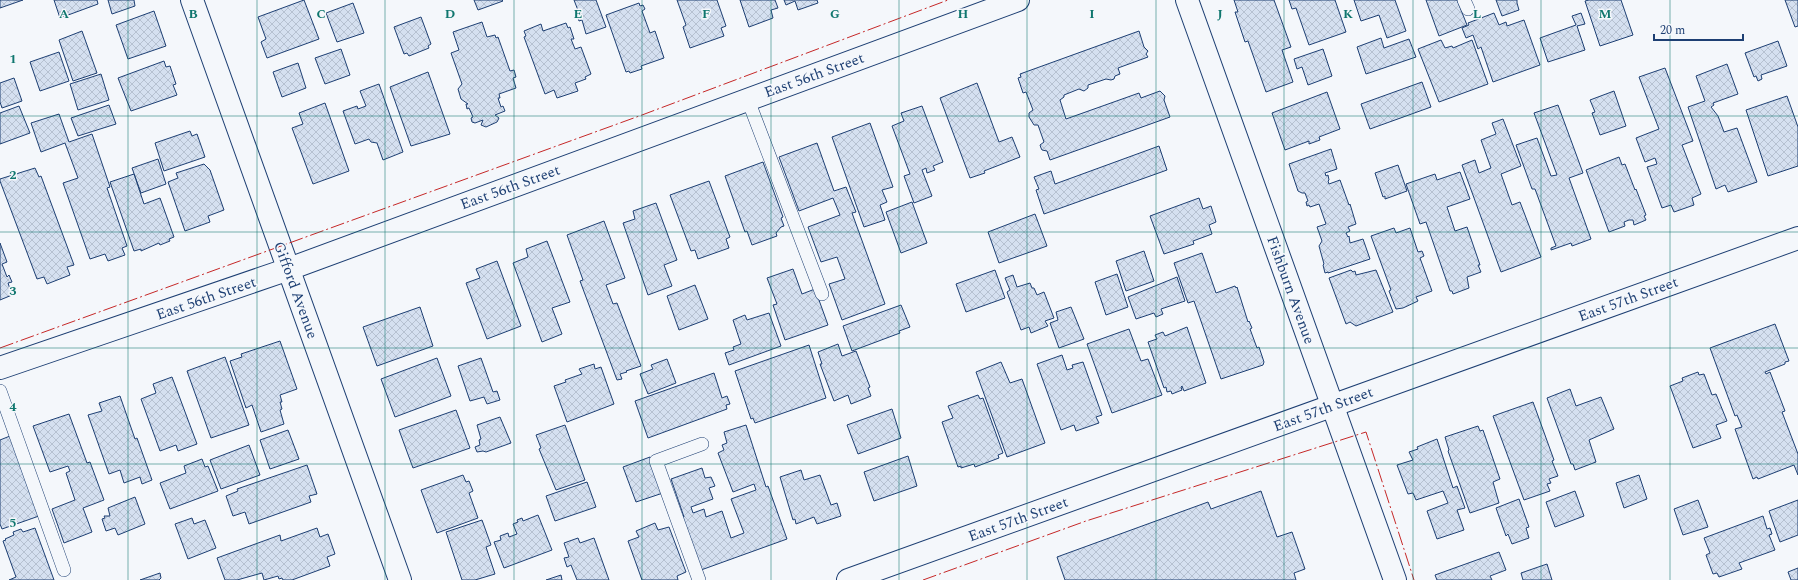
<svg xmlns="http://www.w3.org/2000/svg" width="1798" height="580" viewBox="0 0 1798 580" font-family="Spectral,serif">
<defs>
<pattern id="building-cross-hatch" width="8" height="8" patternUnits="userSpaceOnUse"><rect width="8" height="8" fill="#d5e0f0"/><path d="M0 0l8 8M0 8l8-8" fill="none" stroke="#b6c1d1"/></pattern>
</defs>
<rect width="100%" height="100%" fill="#f4f7fb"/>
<g fill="url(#building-cross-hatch)" stroke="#1d3f73">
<polygon points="0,0 23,0 0,8"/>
<polygon points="54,0 97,0 98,4 60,18"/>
<polygon points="108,0 134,0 135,6 112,14"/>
<polygon points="304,0 319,39 267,58 261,42 266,39 258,17"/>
<polygon points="474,0 502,0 503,1 478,10"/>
<polygon points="574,0 596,0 606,27 586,34 582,20 579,21 576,13 579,13"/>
<polygon points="677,0 717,0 726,26 721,28 724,36 690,48 683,27 686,25"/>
<polygon points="740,0 775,0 778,8 771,10 773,18 749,27"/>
<polygon points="784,0 817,0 818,3 798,10 795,1 786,5"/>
<polygon points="1234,0 1274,0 1291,47 1282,50 1293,82 1266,92 1248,41 1245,42 1235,12 1238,12"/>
<polygon points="1289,0 1335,0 1346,32 1309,45 1296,8 1292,9"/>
<polygon points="1354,0 1395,0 1406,31 1387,38 1379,15 1361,21"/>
<polygon points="1426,0 1457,0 1467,25 1439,36"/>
<polygon points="1496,0 1517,0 1517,3 1519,10 1502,16"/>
<polygon points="1589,0 1621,0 1633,35 1600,46 1585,1"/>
<polygon points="1785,0 1798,0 1798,26 1795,27"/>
<polygon points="353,3 364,33 337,42 326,13"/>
<polygon points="639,3 640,6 643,5 645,9 642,11 650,33 655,31 664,58 641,66 642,69 630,73 629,71 626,72 606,15"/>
<polygon points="154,11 166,46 128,59 116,25"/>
<polygon points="1494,13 1499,25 1506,22 1507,26 1524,20 1540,65 1493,82 1481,47 1478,49 1473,35 1466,38 1462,28 1469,25 1468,23"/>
<polygon points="1581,13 1585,24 1577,26 1585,50 1548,62 1540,38 1576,25 1572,16"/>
<polygon points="421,17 431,44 428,46 429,48 409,56 407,53 404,54 394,27"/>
<polygon points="482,22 487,37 495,35 496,38 498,37 510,71 514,70 516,77 513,78 516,88 499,94 500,98 498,98 501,107 503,106 505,111 495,115 499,118 497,122 486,127 481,125 483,120 475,123 472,122 471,118 473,117 469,108 467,109 466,104 468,104 461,99 458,89 462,84 451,53 459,50 453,32"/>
<polygon points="566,23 568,28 570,27 574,39 571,39 575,49 581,47 591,74 585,77 586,79 575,83 578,91 557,98 554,90 545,94 524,37 526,36 524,31 541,24 543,31"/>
<polygon points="82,31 97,73 73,81 59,40"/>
<polygon points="1139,31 1144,47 1148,51 1146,54 1148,57 1118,68 1120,74 1115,76 1114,79 1111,80 1106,79 1088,85 1088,88 1084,91 1079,89 1064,95 1064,97 1060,100 1066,119 1139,93 1141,98 1160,91 1165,96 1164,100 1170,117 1050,160 1047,151 1042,150 1041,148 1040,145 1044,142 1038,125 1034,125 1029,117 1029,113 1033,110 1026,92 1023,93 1018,78 1021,77 1020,74"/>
<polygon points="1381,38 1384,48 1409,39 1416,57 1366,74 1357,47"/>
<polygon points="1441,40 1445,48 1452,46 1453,48 1472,40 1488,84 1439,102 1418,49"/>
<polygon points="1778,41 1787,66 1761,75 1762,79 1758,81 1756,76 1754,77 1745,53"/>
<polygon points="341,49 350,75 325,84 315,58"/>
<polygon points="1323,49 1332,76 1308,85 1302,67 1297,69 1294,59"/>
<polygon points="59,52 69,81 40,91 30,62"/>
<polygon points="164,61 166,67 170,66 176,84 173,85 177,95 131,111 118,78"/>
<polygon points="298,63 306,88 282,97 273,72"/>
<polygon points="1727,64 1738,94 1713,103 1714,105 1711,107 1718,116 1724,132 1737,128 1757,182 1728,192 1725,185 1716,189 1688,107 1705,101 1696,76"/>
<polygon points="1665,68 1693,141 1682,145 1701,194 1692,198 1694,205 1674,212 1671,205 1662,208 1647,167 1657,164 1655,158 1645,162 1636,138 1659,129 1639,77"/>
<polygon points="428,72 450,134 411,146 390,87"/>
<polygon points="101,74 109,100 78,110 70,84"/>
<polygon points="14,78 22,101 2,108 0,102 0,83"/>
<polygon points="1422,82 1431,107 1370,129 1361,104"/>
<polygon points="977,83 999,142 1012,137 1020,157 984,171 985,173 970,178 940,98"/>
<polygon points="379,84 403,152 383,160 377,143 371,142 369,139 355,144 343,111 357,106 358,109 366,106 360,91"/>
<polygon points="1614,91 1626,126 1600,135 1592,113 1595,112 1590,100"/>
<polygon points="1327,92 1340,129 1319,137 1320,140 1309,144 1309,141 1285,150 1272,113"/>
<polygon points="1787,96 1798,127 1798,166 1768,176 1746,110"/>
<polygon points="325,103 349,171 313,184 292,128 303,124 299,113"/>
<polygon points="109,105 116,124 78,136 71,118"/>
<polygon points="1558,105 1583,173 1569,178 1591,239 1572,246 1571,243 1551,250 1551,248 1556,246 1535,189 1532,189 1516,145 1537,138 1551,176 1557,175 1534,113"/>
<polygon points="19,106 30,133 0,144 0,113"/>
<polygon points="922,106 943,162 933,166 935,170 927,173 926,168 922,170 932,196 914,203 904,176 910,174 892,126 904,121 901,113"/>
<polygon points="59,114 69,142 92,134 110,187 107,188 127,246 122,248 125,255 108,261 105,254 90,259 63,183 78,178 65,143 41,152 31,123"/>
<polygon points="1503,119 1521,166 1501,174 1512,205 1520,202 1541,257 1501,272 1462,165 1475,160 1479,173 1491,168 1481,140 1496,134 1492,123"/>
<polygon points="870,123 893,187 882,190 887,202 880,205 885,220 864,227 832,137"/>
<polygon points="190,131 192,136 197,134 205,157 164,171 155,143"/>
<polygon points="817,143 834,191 846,187 856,212 852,213 885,304 842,320 829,284 845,279 837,257 821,262 808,227 840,215 833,198 799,211 779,157"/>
<polygon points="1159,146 1167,170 1044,214 1036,190 1039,189 1034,177 1051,171 1055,184"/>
<polygon points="1331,149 1337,169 1325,173 1326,176 1328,175 1329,180 1328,181 1329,184 1340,180 1349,205 1350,204 1356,224 1348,227 1350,231 1346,233 1348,237 1349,236 1350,243 1363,239 1370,259 1328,273 1328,272 1325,273 1323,265 1324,264 1319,246 1322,241 1317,227 1326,224 1319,204 1310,207 1309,205 1307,206 1306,202 1308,201 1305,193 1302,193 1298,191 1289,164"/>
<polygon points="1619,157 1622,165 1625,164 1635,190 1636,189 1646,215 1644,216 1646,220 1634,225 1633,220 1629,220 1624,222 1625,226 1609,232 1586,170"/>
<polygon points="158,159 166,184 141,193 132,168"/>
<polygon points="763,162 783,217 781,218 784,226 781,227 776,233 777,236 752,245 747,231 745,232 725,176"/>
<polygon points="204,164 210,170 224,210 208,216 210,222 185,231 168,182 178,178 176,173"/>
<polygon points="1398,165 1407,191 1385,199 1385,196 1383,197 1375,173"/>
<polygon points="35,168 39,177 41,176 74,265 67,267 70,275 47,284 44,277 37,279 0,181 0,179"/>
<polygon points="1460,172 1470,199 1447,207 1455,231 1467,227 1480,265 1478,265 1481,272 1467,277 1469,288 1453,294 1452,291 1450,291 1426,222 1420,224 1406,184 1435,174 1437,180"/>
<polygon points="134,174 144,204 160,198 174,237 169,239 170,241 160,245 159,243 141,251 141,249 134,251 110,182"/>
<polygon points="709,181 730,237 726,239 729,248 698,259 695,250 691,251 670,195"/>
<polygon points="1199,198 1203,209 1211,206 1216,222 1209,225 1212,234 1193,241 1194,244 1164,254 1150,216"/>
<polygon points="912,202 927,243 901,253 886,212"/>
<polygon points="656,203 677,260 664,265 672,286 648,295 623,223 635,219 633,211"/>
<polygon points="1035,214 1047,246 999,263 988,232"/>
<polygon points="604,221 625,278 606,285 613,304 617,303 641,366 626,371 627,372 620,374 622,379 617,380 580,281 583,280 567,235"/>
<polygon points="1394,228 1396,233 1410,228 1418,252 1422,251 1424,256 1420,258 1432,291 1416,297 1418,301 1403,308 1396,309 1389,291 1391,290 1371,236"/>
<polygon points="547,241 570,302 552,308 562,334 542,342 513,263 528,257 526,249"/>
<polygon points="0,243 7,262 2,264 7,277 9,275 12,282 8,283 12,295 0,300"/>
<polygon points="1144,251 1154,281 1126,291 1116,261"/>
<polygon points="1202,253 1216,293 1235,286 1236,288 1237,287 1248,322 1249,321 1252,328 1250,329 1257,348 1259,347 1264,362 1263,365 1221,379 1194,301 1188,303 1174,263"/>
<polygon points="497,261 521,326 487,339 466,283 480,278 476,269"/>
<polygon points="793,269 802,294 815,289 828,325 785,340 773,305 777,304 767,278"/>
<polygon points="995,270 1005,298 966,312 956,284"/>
<polygon points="1351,270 1353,272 1355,271 1356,275 1376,270 1393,312 1356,326 1350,322 1346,324 1329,278"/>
<polygon points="1117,274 1128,307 1106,315 1095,282"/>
<polygon points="1013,275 1017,287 1030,283 1032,288 1034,288 1037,295 1044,292 1054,318 1045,321 1048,326 1031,333 1029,327 1021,330 1007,292 1010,290 1005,278"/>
<polygon points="1177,277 1185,301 1161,309 1163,314 1156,317 1154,313 1136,319 1128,297"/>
<polygon points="695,285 708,319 679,330 667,296"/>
<polygon points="901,305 910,327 899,331 900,333 852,351 843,326"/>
<polygon points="420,307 433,346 377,366 363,327"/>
<polygon points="1071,307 1084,339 1059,348 1050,323 1058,320 1056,312"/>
<polygon points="769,313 781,346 729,365 725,353 734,350 733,347 741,344 733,320 745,315 747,320"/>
<polygon points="1775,324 1789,361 1785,362 1785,364 1765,372 1766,374 1770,372 1785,411 1782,412 1798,454 1798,475 1794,465 1758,479 1757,477 1753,479 1735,429 1742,427 1737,415 1735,416 1710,348"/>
<polygon points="1187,327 1206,383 1184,391 1182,386 1181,387 1182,390 1172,394 1171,391 1167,392 1166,387 1164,388 1148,342 1157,339 1155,335 1163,332 1165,336"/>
<polygon points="1129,329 1141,361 1148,359 1162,395 1112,413 1087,344"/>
<polygon points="280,341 297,389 280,395 282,402 280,402 282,409 280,410 284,424 261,432 252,405 246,408 230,361 242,357 241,354"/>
<polygon points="838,344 842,356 856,351 870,387 868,388 871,396 851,404 848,395 834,401 820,364 822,364 818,352"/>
<polygon points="809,345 826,398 755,423 753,418 751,419 735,371"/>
<polygon points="1062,355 1067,370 1073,368 1072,365 1083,362 1102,415 1096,417 1099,423 1076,431 1074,425 1061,430 1037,364"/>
<polygon points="225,357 249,425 211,438 187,371"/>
<polygon points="437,358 451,396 395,417 381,379"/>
<polygon points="481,358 493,392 497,391 500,400 487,404 484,397 470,401 458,366"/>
<polygon points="667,359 676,383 648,394 640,374 653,369 651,365"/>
<polygon points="1001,362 1010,383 1022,379 1045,443 1007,457 976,372"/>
<polygon points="594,364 595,369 601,367 614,404 567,422 554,386 566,382 565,380 582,374 579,369"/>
<polygon points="1698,372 1699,375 1704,374 1712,395 1716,394 1727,421 1716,425 1721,438 1693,448 1670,386 1683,381 1682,378"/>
<polygon points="714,373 722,398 727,396 730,404 726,405 727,409 648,438 635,401"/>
<polygon points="172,377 197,444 178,451 176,445 160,451 141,399 156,393 153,384"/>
<polygon points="1570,389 1576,406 1601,397 1614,429 1589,440 1596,462 1575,470 1573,464 1571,464 1547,398"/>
<polygon points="978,395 980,399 983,398 1003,453 998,455 999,458 975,467 974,464 961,468 961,466 958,467 942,422 953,418 948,406"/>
<polygon points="120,396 135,439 137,438 152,480 142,484 140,477 124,483 120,470 109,474 88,415 102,411 99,403"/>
<polygon points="1533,402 1554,460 1552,461 1558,476 1549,479 1551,483 1547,484 1550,491 1524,500 1493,416"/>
<polygon points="892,409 901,438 858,454 847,425"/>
<polygon points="456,410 470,448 413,468 399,430"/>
<polygon points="69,414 87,463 90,462 104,500 83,508 92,532 64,543 52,509 75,500 66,473 70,471 68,466 50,472 33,426"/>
<polygon points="500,417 511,443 486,452 483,451 477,452 475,447 480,445 479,440 481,439 477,425"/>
<polygon points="565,425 585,480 556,490 539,449 541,448 536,435"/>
<polygon points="746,425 766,487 768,486 787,539 701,570 682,517 684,517 671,479 702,468 705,478 711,477 715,486 709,488 713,499 691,507 693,513 704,509 706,517 722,511 731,538 744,533 731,499 756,490 754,484 733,492 718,453 724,450 722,445 727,443 724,432"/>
<polygon points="1478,426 1480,431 1483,430 1500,479 1493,482 1499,503 1470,513 1448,451 1449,450 1445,437"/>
<polygon points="288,430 299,459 270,469 260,440"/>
<polygon points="10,436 39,516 2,529 0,524 0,440"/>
<polygon points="1437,439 1453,488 1457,486 1465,508 1457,510 1464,530 1437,539 1427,511 1448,503 1443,491 1416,500 1413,493 1408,494 1397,465 1413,460 1409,452 1418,449 1417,447"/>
<polygon points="249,445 260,475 221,489 210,460"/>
<polygon points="908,456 917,486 874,501 864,472"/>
<polygon points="650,457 663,493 636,502 623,467"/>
<polygon points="202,459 205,467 208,466 218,491 170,509 160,483 186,473 184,466"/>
<polygon points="307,465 317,494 309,496 311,502 249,524 245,512 233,516 226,496 238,491 237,489"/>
<polygon points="801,470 804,480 820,475 831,505 837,503 841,516 817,524 814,517 796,524 795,519 793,520 780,477"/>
<polygon points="463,475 466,482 469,481 473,491 469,493 478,518 437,533 421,490"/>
<polygon points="1639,475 1647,499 1624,508 1616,483"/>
<polygon points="587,482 596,507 555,521 546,496"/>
<polygon points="1261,491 1277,537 1292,532 1305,569 1294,573 1296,580 1065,580 1057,557 1208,502 1211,509"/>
<polygon points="1575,491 1584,516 1555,527 1546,502"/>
<polygon points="135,497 145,524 118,535 115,528 106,531 102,519 105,518 104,516 110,516 108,508"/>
<polygon points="1519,499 1529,527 1526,528 1529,538 1512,544 1508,534 1506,536 1496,508"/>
<polygon points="1698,500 1708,527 1683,535 1674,509"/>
<polygon points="1798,500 1798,535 1780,542 1769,511"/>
<polygon points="538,515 552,550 504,568 494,542 501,540 500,536 508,533 509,537 517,534 513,524 518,522 517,520 522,518 523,521"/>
<polygon points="1763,516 1767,529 1770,528 1772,534 1769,535 1775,550 1739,563 1742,569 1719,577 1717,573 1713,574 1706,555 1710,553 1704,538"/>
<polygon points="192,518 194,524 205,520 216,548 188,559 175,524"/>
<polygon points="482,520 491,545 486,547 495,574 475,580 462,580 446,532"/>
<polygon points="655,523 658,530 669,527 686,572 677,576 678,580 642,580 628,541 639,537 636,531"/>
<polygon points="35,528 54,580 9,580 16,577 3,541 6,540 5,539 14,535 13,532 21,529 23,532"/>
<polygon points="317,528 320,537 328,534 335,554 327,557 330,566 292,580 283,580 282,578 279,579 278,576 264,580 262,573 237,580 225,580 217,558 280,535 281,541"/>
<polygon points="578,538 580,543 594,538 609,580 577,580 571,565 567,567 564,558 569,557 564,543"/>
<polygon points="1499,552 1506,570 1490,576 1492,580 1437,580 1435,575"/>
<polygon points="1547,564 1552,580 1523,580 1521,573"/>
<polygon points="1798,568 1798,580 1791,580 1788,572"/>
<polygon points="160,573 161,578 159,580 140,580"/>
<polygon points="561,575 562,580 546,580"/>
</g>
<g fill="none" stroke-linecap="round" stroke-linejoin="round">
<g stroke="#1d3f73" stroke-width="14">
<g id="lane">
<polyline points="1464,0 1468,9"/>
<polyline points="748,100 822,294"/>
<polyline points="0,391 64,570"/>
<polyline points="699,580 656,461 702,444"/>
</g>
</g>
<g stroke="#1d3f73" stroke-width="24">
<g id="street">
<polyline points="192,0 400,580"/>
<polyline points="1187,0 1395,580"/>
<polyline points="0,368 289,269 1018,0"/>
<polyline points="848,580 1798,238"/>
</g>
</g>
<use href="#lane" stroke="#f4f7fb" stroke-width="13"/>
<use href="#street" stroke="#f4f7fb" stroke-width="22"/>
<g stroke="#c62828" stroke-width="1" stroke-dasharray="14 3 2 3" stroke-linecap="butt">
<polyline points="0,348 642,115 948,0"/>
<polyline points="923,580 1086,521 1366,432 1414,580"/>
</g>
</g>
<path fill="none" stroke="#0f766e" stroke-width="1" stroke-opacity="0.55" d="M128,0V580M257,0V580M385,0V580M514,0V580M642,0V580M771,0V580M899,0V580M1027,0V580M1156,0V580M1284,0V580M1413,0V580M1541,0V580M1670,0V580M0,116H1798M0,232H1798M0,348H1798M0,464H1798"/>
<g text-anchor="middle" stroke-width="3" stroke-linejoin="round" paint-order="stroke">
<g font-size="15" fill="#1d3f73" stroke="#f4f7fb">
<text transform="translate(814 75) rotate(-20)" y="5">East 56th Street</text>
<text transform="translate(510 187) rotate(-20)" y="5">East 56th Street</text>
<text transform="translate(296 290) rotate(70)" y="5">Gifford Avenue</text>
<text transform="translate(1291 290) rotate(70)" y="5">Fishburn Avenue</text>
<text transform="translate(206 298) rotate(-19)" y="5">East 56th Street</text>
<text transform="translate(1628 299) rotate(-20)" y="5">East 57th Street</text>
<text transform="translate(1323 409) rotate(-20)" y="5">East 57th Street</text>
<text transform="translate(1018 519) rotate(-20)" y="5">East 57th Street</text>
</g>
</g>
<g font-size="13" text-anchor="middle" font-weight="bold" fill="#0f766e" stroke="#f4f7fb" stroke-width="3" stroke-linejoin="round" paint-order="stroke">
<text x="64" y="18">A</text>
<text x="193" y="18">B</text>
<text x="321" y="18">C</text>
<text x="450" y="18">D</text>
<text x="578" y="18">E</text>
<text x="706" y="18">F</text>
<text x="835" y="18">G</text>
<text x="963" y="18">H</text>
<text x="1092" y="18">I</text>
<text x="1220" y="18">J</text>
<text x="1348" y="18">K</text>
<text x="1477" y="18">L</text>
<text x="1605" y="18">M</text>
<text x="13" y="63">1</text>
<text x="13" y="179">2</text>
<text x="13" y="295">3</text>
<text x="13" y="411">4</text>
<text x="13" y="527">5</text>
</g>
<path d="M1654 34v6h89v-6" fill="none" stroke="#1d3f73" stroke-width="2"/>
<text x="1660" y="34" font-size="12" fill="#1d3f73" stroke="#f4f7fb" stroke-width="3" paint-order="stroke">20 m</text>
</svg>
